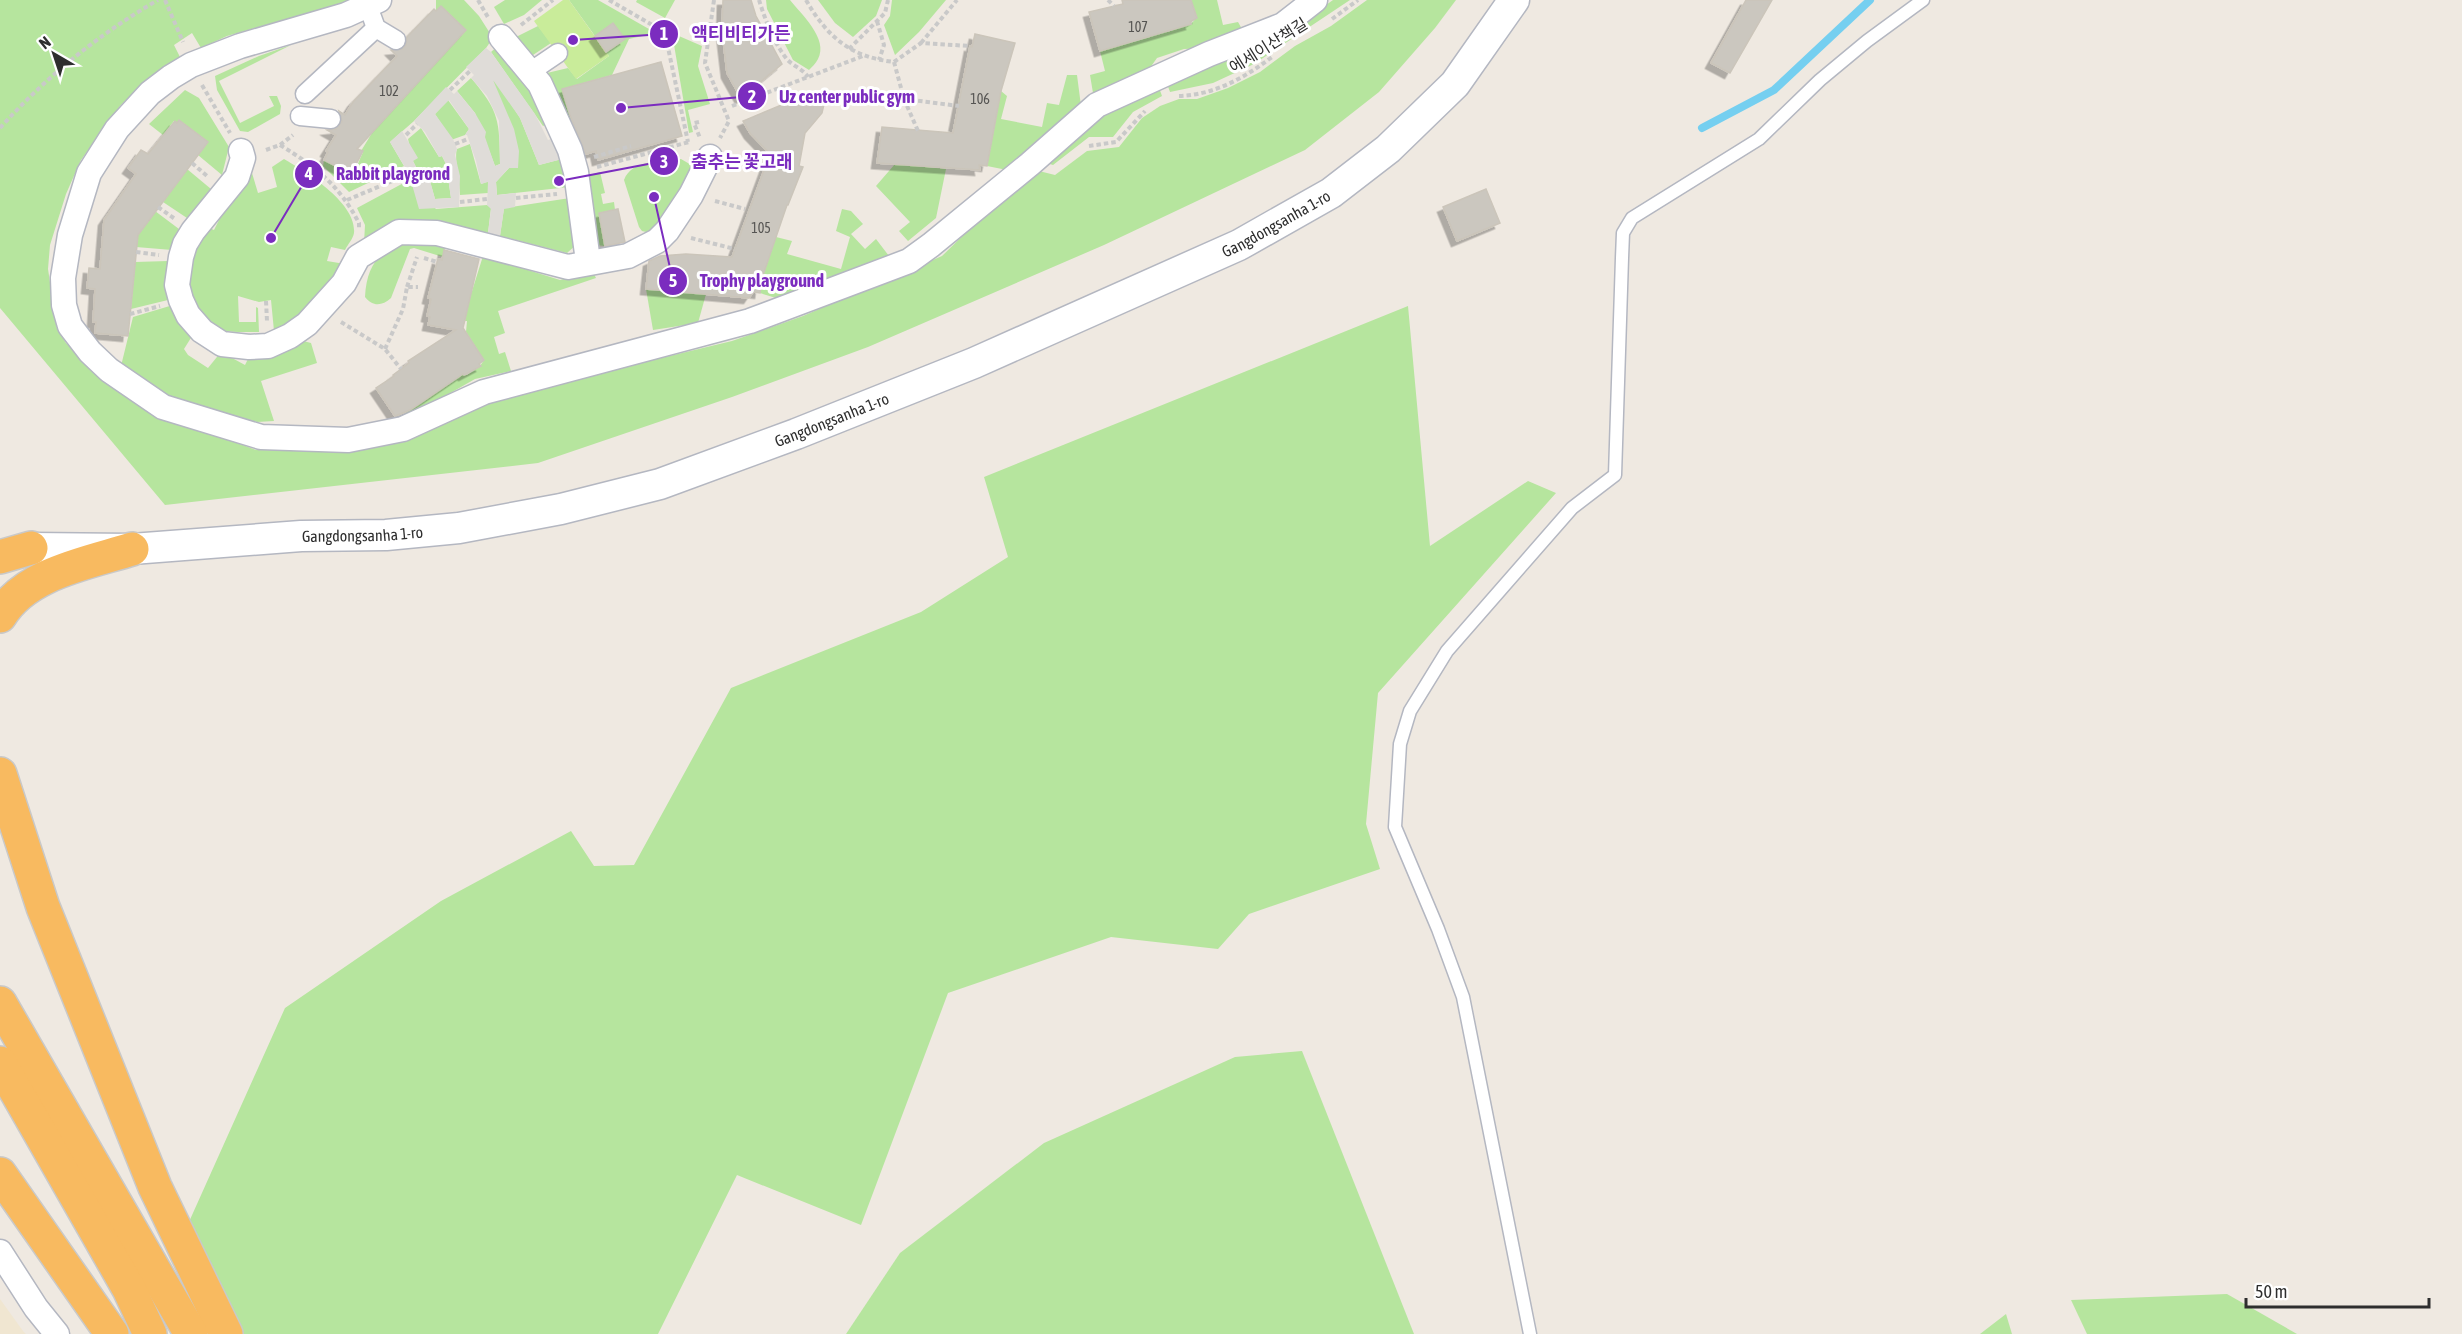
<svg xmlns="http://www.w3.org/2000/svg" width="2462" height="1334" viewBox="0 0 2462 1334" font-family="'Asap Condensed','Noto Sans KR',sans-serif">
<defs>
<filter id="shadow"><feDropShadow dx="-5.5" dy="5.5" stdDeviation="0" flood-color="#0004"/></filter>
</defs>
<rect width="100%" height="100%" fill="#efe9e1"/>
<polygon fill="#f0e6d1" points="0,1299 23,1331 26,1334 0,1334"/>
<g fill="#b6e59e">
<polygon points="0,0 353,0 227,36 201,48 192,33 174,45 180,57 146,80 120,106 81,160 66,194 50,245 48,269 57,329 66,343 114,386 146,408 256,450 334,451 405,442 495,398 732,341 803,316 942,256 1031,169 1055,175 1087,151 1119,147 1142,118 1160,106 1179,99 1197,99 1228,88 1260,72 1295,46 1331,26 1367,0 1456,0 1435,28 1379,92 1305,150 1104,245 868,347 732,397 538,463 165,505 0,308"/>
<polygon points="436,0 464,0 479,16 493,38 486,48 414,121 390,142 404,166 349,192 323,166 324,160 353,175 363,152 361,151 372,133 465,30 442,7 436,11"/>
<polygon points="505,0 542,0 524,15 504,24 494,7"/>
<polygon points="569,0 598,0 656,33 629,39 612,75 562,89 577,141 541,77 547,73 568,68 577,79 609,56 606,52 624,39 613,23 595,36"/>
<polygon points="637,0 675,0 665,18 636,2"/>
<path d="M766,0H790C801,14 829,39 818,59C816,63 812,67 809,70L793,60L767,9Z"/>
<polygon points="818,0 882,0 876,16 853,37 835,23"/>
<polygon points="892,0 946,0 919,32 895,55 884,25 890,16"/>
<polygon points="1191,0 1217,0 1223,25 1238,22 1242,29 1214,48 1184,49 1157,58 1147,72 1129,77 1108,93 1093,93 1090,75 1105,71 1100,51 1150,37 1150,34 1165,29 1167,32 1191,24 1197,17"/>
<polygon points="1333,0 1350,0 1254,64 1213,83 1170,92 1166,81 1269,46"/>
<polygon points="538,26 551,43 527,59 512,39"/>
<polygon points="672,33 702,46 698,66 710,104 688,110 693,132 689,133"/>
<polygon points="291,45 219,81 240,123 274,106 269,96 277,96 281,106 280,114 248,132 240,131 217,90 215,76 259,56"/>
<polygon points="499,45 502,45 550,123 543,126 491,52"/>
<polygon points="1067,75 1077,75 1081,106 1007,170 987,166 1001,91 1007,96 1001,119 1042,127 1047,103 1059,105"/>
<path d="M471,78C500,112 499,121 500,164L495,166L475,113L457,91Z"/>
<polygon points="495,79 520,118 539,165 562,159 569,187 497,195 496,182 509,168 493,81"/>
<polygon points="1157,82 1162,96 1133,112 1113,137 1089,137 1053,165 1040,161 1100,108"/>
<polygon points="185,90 199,98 229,147 222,175 198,155 208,142 179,121 177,123 174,121 163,135 149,124"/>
<polygon points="448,100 469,129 465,135 451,140 435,114"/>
<polygon points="421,128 439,157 442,156 446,164 451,198 435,199 429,178 422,179 413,161 408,139"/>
<path d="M470,144L481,184L489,181L488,193L460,195C460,183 454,158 457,149Z"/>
<path d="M284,159C306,172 357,203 354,233C353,239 348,244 345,250L331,247L327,261L345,264C324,291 305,315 274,331L271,300L259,302L238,296L239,322H256V307L258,308L259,332C248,332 222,333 212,327C209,326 205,320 203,317C177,290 189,255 207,227L214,230L222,214L252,173L258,193L277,187L272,167Z"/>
<path d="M681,159L693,166L672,215L650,233L642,231L639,227L624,180C632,159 661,162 681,159Z"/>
<polygon points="895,164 946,169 936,218 908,241 899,231 910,222 876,186"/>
<polygon points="187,169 211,189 187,218 163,202"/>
<polygon points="600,172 605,193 601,194 603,204 614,202 615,210 599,214 605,246 595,245 587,176"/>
<path d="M411,179L415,189L436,209L487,205L491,208L488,233C448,223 394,205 364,243L365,225L357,208Z"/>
<polygon points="570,198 576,245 567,253 500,236 504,208"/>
<polygon points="842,209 851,211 863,224 851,234 865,249 876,239 889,256 776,298 760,293 763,267 776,237 792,241 787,254 841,269 850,237 836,231"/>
<polygon points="155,211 179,229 174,238 172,250 136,247 138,235"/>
<path d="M422,241L445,248L443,257L414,248L410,249L391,298C382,306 373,307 365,297C367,258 386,244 422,241Z"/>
<polygon points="483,256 560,280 593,272 596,278 498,311 505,333 494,337 499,354 505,352 511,371 475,379 417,412 397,419 463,374 467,375 480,366 484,360 466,332 467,321 465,321 469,291 472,291"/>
<polygon points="168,261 168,300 131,309 135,262"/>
<polygon points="646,289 706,294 698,323 653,330"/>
<path d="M173,305L194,333L184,349L188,355L208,368L221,352L245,365L249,357L256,353L274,357C284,338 291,337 311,343L317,363L261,381L274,421L257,422L165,395L121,366L133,317Z"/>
<polygon points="1408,306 1430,546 1528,481 1556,493 1378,693 1366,824 1380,869 1249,914 1218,949 1111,937 948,993 861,1225 737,1175 658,1334 235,1334 184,1233 285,1008 441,901 571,831 594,866 634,865 731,688 921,612 1008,557 984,477"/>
<polygon points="1302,1051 1414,1334 846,1334 900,1253 1044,1143 1235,1057"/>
<polygon points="2227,1294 2297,1334 2087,1334 2071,1300"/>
<polygon points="2006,1314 2012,1334 1980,1334"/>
</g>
<polygon fill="#c9ec9a" points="563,0 569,0 609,56 576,79 534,21"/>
<polygon fill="#dfdcd8" points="486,48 491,52 535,114 548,140 558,137 562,159 539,165 520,118 493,80 514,129 519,151 518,168 509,168 496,182 497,195 516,193 515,207 504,209 500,236 488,233 491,209 487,205 488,182 481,184 476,161 467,135 465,135 469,129 449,100 435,114 453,139 457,149 455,155 460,176 459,207 419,209 409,174 390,142 402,131 418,158 413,161 422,179 429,177 435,199 451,198 446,164 442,156 439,157 425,132 414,121 446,87 454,94 457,91 475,113 486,132 485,137 495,166 500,164 499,121 487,96 471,78 474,75 466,67"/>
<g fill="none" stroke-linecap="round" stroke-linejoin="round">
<polyline stroke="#75cff0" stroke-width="8" points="1702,128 1774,90 1870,0"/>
</g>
<g fill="#cbc7bf" stroke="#cbc5ba" stroke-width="1.5" filter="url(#shadow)">
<polygon points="723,0 751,0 756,16 782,64 741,98 727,73 722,31"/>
<polygon points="1122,0 1191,0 1197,18 1190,22 1191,24 1100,51 1089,12 1123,4"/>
<polygon points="1746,0 1772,0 1730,73 1711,63"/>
<polygon points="441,6 466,30 357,149 363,151 351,174 324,160 328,152 326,151 336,135 327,130 336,129 342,121 339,111 345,115 353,102 397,56 391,50 402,49 406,45 407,37 434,9 436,11"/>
<polygon points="613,23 625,39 606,52 595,36"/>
<polygon points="975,34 1015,43 1001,91 987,166 979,165 980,170 877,163 882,127 953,133 970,46 972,47"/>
<polygon points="661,62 682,136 598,160 596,151 586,154 570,115 562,89"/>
<polygon points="803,96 814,96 825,100 822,113 805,133 799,166 803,167 788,205 787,205 762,278 760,293 753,292 749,298 646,289 649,261 660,256 686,254 732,257 770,154 750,133 743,121"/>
<polygon points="179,120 208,142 138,235 128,336 95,333 96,322 93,322 95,289 87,288 89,268 100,269 104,220 136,174 128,168 141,150 148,154 175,121 177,123"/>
<polygon points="1486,189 1500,223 1457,241 1443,207"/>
<polygon points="618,209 625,242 605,246 599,213"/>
<polygon points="444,250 479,259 463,328 484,360 479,364 481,366 464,375 463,374 410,410 395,416 376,388 394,376 393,375 409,363 408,361 456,330 428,325 430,317 427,316 431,299 428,298 438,259 442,260"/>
</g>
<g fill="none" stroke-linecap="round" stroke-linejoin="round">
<g stroke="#b4b7c1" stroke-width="15">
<polyline id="service" points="1530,1334 1463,997 1438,929 1395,827 1400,744 1410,711 1447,651 1572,508 1615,475 1622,258 1623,233 1632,218 1759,139 1820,80 1867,41 1923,0"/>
</g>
<g stroke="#b4b7c1" stroke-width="21">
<g id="pedestrian">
<polyline points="372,17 376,28 396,40"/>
<polyline points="530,72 558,53"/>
<polyline points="305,94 376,28"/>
<polyline points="300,116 331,119"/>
</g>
</g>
<g stroke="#b4b7c1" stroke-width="27">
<g id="minor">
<polyline points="379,0 346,15 240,46 191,65 171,77 150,93 117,129 89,173 70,235 63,278 64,305 70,326 90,352 109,370 163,407 261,437 348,440 403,429 484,392 750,321 909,261 931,245 1030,164 1097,105 1209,54 1283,25 1315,0"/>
<polyline points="501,37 540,84 570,150 576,172 588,261"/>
<polyline points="241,151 243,158 237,177 193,231 185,244 181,257 177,285 181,300 188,315 202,331 222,344 249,347 268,346 290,336 307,324 344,283 358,257 399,232 437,233 568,267 628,256 657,241 667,231 691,195 710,157"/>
<polyline points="0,1252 36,1308 57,1334"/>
</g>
</g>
<g stroke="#b4b7c1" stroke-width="33">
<g id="tertiary">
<path id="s1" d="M31,548L132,549L301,536L386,535L459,528L561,509L660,484L796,434L974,363L1239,245L1331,193L1388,149L1455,84L1514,0"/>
</g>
</g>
<g stroke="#c9c9c9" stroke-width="36">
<g id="trunk">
<polyline points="0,557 31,548"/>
<path d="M0,616C26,573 87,563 132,549"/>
<polyline points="0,774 43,907 155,1187 226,1334"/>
<polyline points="0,1003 191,1334"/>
<polyline points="0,1063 129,1289 150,1334"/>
<polyline points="0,1174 112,1334"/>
</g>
</g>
<g stroke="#c9c9c9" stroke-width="4" stroke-dasharray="4.5 3" stroke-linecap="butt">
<polyline points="165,0 183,42"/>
<polyline points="478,0 489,19"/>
<polyline points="609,0 661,30 666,38 688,142"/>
<polyline points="714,0 705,63 729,121 720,138"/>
<path d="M759,0C765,19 773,41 786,58C792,66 802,68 808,77"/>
<path d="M806,0C828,38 851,57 894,62L921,43L970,46"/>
<polyline points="1108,0 1114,6"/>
<polyline points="1332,19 1358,0"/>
<polyline points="877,21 884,45 879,60"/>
<polyline points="521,25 553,0"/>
<polyline points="921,43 957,0"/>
<polyline points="849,49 885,13 888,0"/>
<polyline points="894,62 904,99 959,106"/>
<polyline points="202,85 230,133"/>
<polyline points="450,90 470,71"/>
<path d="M1179,96C1214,95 1244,78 1272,57"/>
<polyline points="904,99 918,131"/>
<polyline points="732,106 863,56"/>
<polyline points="699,122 694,123 700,138"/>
<path d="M0,128C46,77 99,34 158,0"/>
<polyline points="406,135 417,124"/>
<polyline points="455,144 468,139"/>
<path d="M280,145C316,167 339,185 359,223V228"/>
<polyline points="1089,146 1116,142 1145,111"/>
<polyline points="266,150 280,145 293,135"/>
<polyline points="594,157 631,146"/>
<polyline points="192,163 207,176"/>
<polyline points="597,167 689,142"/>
<polyline points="516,198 557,194"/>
<polyline points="347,200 409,174"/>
<polyline points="715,201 745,209"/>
<polyline points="460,202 487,199"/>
<polyline points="158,207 175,219"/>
<polyline points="691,238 735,249"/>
<polyline points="136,252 159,255"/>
<polyline points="424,258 437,262"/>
<polyline points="407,287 417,257"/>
<polyline points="266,301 267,321"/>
<polyline points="130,314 160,306"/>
<polyline points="341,322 385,349 401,369"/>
<polyline points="385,349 403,309 407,287 418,287"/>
</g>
<use href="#service" stroke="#fff" stroke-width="12"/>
<use href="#pedestrian" stroke="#fff" stroke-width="18"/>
<use href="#minor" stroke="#fff" stroke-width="24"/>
<use href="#tertiary" stroke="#fff" stroke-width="30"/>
<use href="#trunk" stroke="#f8ba60" stroke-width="33"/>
</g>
<g text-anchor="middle" stroke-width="6" stroke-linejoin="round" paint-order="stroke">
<g font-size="14" fill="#555452">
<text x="1138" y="32">107</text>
<text x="389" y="96">102</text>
<text x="980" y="104">106</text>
<text x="761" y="233">105</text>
</g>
<g font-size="16" fill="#2e2e2e" stroke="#fff">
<text transform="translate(1268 45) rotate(-32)" y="6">에세이산책길</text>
<text dy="6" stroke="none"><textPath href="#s1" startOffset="1304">Gangdongsanha 1-ro</textPath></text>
<text dy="6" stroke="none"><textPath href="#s1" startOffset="818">Gangdongsanha 1-ro</textPath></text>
<text dy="6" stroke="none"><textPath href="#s1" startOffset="332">Gangdongsanha 1-ro</textPath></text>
</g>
</g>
<path fill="none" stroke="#7b2cbf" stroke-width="2" d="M573 40L664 34M621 108L752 96M559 181L664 161M271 238L309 174M654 197L673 281"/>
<g fill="#7b2cbf" stroke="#fff" stroke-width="2">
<circle cx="573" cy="40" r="6"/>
<circle cx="621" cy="108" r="6"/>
<circle cx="559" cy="181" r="6"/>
<circle cx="271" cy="238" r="6"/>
<circle cx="654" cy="197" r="6"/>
<circle cx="664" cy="34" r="15"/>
<circle cx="752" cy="96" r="15"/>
<circle cx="664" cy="161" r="15"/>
<circle cx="309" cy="174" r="15"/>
<circle cx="673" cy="281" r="15"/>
</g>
<g font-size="18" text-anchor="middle" font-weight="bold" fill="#fff">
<text x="664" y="40">1</text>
<text x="752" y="103">2</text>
<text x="664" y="168">3</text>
<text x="309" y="180">4</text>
<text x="673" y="287">5</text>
</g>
<g font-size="18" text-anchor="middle" font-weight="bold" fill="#7b2cbf" stroke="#fff" stroke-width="6" stroke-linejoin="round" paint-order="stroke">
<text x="741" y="40">액티비티가든</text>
<text x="847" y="103">Uz center public gym</text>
<text x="742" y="168">춤추는 꽃고래</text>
<text x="393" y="180">Rabbit playgrond</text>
<text x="762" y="287">Trophy playground</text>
</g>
<g transform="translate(54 54) rotate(321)" stroke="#ffffff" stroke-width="4.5" paint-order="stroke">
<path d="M0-4.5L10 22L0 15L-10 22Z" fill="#2e2e2e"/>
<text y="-9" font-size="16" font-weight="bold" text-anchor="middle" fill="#2e2e2e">N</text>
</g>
<path d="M2246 1298v9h183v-9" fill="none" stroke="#2e2e2e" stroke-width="3"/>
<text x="2255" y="1298" font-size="18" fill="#2e2e2e" stroke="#ffffff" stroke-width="4.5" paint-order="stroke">50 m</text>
</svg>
